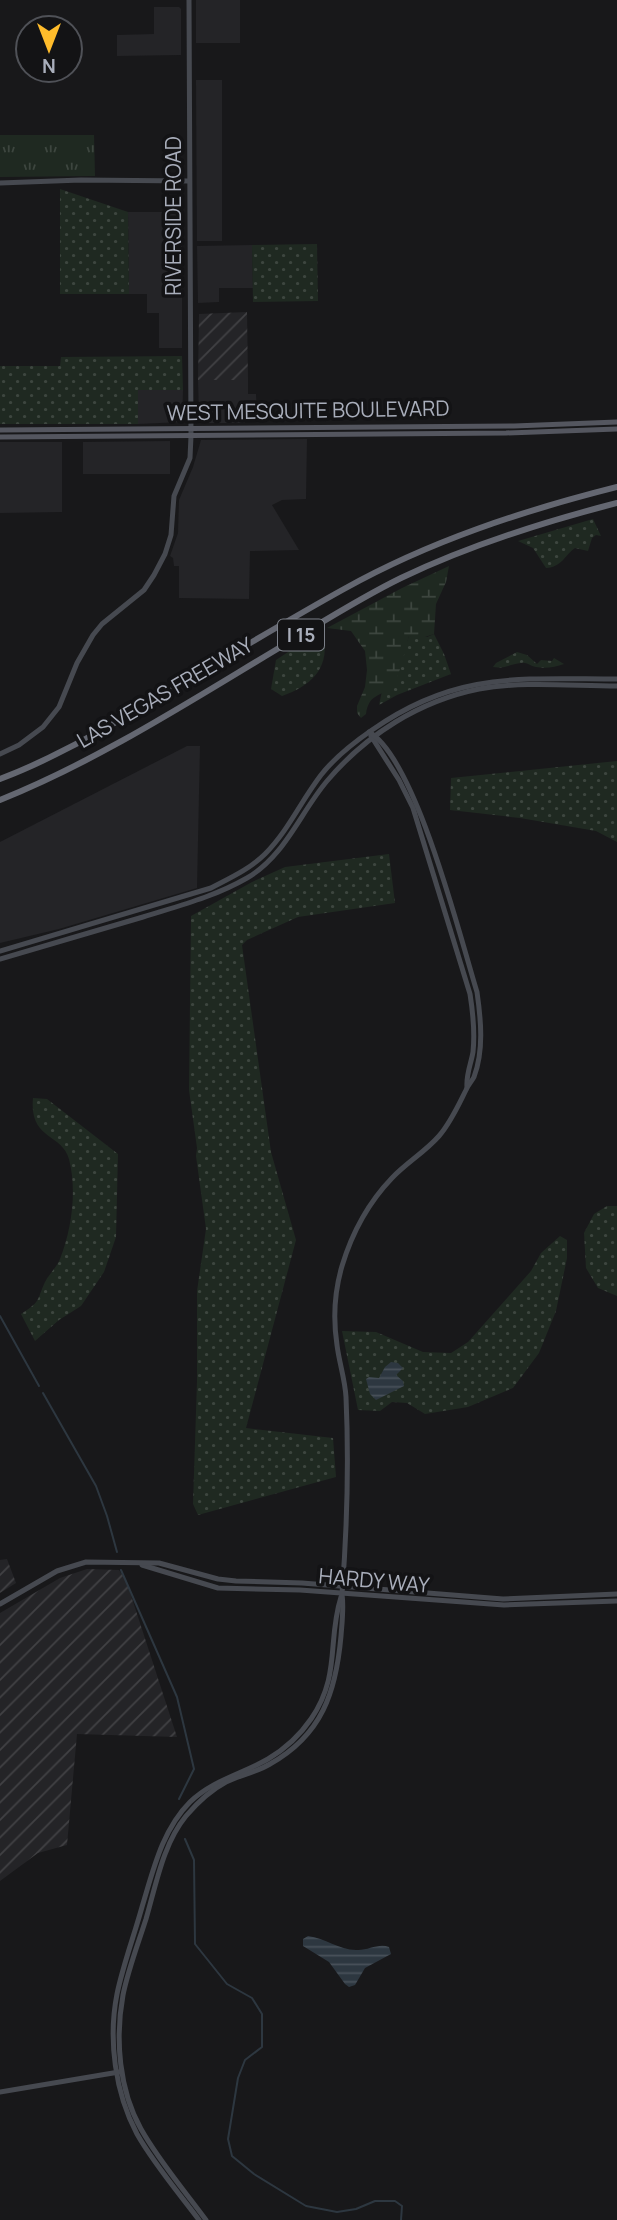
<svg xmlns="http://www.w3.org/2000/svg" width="617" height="2220" viewBox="0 0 617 2220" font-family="Manrope,sans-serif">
<defs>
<pattern id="industrial-furrows" width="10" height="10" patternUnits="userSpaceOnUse" patternTransform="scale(1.75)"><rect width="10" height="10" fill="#242427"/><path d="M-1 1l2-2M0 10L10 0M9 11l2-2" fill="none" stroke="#414144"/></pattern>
<pattern id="grass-dots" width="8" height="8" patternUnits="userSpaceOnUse" patternTransform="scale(1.75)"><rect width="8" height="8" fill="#1f2921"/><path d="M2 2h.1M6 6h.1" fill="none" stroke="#3d463f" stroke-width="1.8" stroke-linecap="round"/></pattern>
<pattern id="wetland-marsh" width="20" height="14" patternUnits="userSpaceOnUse" patternTransform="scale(1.75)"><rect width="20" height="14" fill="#1f2921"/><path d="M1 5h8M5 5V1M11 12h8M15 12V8" fill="none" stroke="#3d463f"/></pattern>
<pattern id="park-tufts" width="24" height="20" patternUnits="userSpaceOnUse" patternTransform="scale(1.75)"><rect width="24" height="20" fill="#1f2921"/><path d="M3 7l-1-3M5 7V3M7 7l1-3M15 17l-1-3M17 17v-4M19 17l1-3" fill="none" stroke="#3d463f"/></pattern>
<pattern id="water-rules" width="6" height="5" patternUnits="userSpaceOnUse" patternTransform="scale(1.75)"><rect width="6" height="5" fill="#2d3740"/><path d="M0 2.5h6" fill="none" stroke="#49515a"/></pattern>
</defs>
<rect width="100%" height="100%" fill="#18181a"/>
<g fill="#242427">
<rect x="196" y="0" width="44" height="43"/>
<polygon points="154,7 179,7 181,9 181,55 117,56 117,35 154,34"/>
<polygon points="196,80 222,80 222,241 197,241"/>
<polygon points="128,212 182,212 182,348 159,348 159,313 147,313 147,294 129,294"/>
<polygon points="252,245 253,288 219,288 219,302 198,303 197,246"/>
<polygon points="198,380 248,380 248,394 256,394 257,413 245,414 245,423 202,423 199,417"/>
<polygon points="138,390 183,390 182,422 138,424"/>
<polygon points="307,439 306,499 282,500 272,505 299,550 250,551 249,599 179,598 179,566 174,566 173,558 170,556 178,533 179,500 193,467 201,440"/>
<polygon points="170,441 170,474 83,474 83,442"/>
<polygon points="0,442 62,442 62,512 0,513"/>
<polygon points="187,746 200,746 197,888 59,929 0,943 0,842"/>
</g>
<g fill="url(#industrial-furrows)">
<polygon points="247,312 248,380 198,380 199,314"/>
<polygon points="7,1559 16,1583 0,1593 0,1560"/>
<polygon points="87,1569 119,1570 126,1580 177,1737 77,1734 67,1845 38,1853 0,1881 0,1613 60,1578"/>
</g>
<g fill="url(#grass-dots)">
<polygon points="60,189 128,212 129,294 60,294"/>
<polygon points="317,244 318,301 253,302 252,245"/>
<polygon points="182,356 183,390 138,390 138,424 0,424 0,366 60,366 61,357"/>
<path d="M593,519L601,536L596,535L592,538L588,551L575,548C564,556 562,567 546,568L533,548L518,541Z"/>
<polygon points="434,634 444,654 451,674 397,695 379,705 382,691 391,686 409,636 427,637"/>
<path d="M316,636L324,638C329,670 310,686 282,696L271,689L276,660L303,642Z"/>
<path d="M517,652L527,655L537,664L541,660L552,661L554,658L564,664C555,667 546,669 536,667C530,666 527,662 521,663C511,664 504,669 493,667L496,663Z"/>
<polygon points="617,761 617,842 596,831 520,818 450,810 451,778"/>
<polygon points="389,854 395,903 298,917 247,940 242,945 271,1152 296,1240 246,1428 333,1438 336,1477 198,1515 193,1504 197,1381 197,1291 206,1229 196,1156 197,1148 189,1090 191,916 252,882 285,867"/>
<path d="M33,1098L47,1099L118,1154L116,1237L104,1272L81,1306L59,1320L35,1341L21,1314C41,1301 36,1302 45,1282C49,1274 57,1267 60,1259C72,1229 77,1190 69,1159C62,1133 29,1140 33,1098Z"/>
<polygon points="607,1206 617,1206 617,1296 598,1288 586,1268 584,1233 594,1214"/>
<polygon points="560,1236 567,1240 567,1258 556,1311 539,1353 513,1388 468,1407 425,1414 407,1403 392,1402 380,1411 358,1410 342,1331 376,1332 423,1352 451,1353 468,1342 531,1271 541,1253"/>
</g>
<path fill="url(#wetland-marsh)" d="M449,566L446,582L436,604L434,634L419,639L409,636C405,649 400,677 392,686C380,698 369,693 366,714L361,718L357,713V706L365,687L367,670L365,651L351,631L327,628L402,588Z"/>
<polygon fill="url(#park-tufts)" points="0,135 94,135 95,176 0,177"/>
<g fill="url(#water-rules)">
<polygon points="391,1362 398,1363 403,1368 396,1375 403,1381 404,1386 376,1400 370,1394 366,1379 369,1377 379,1378 385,1367"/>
<path d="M308,1936C325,1938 339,1950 356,1950C368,1951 378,1943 389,1947L391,1954L365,1968L355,1985L349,1987L345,1984L329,1962L303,1946V1939Z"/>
</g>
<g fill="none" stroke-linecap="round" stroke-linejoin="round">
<g stroke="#2d3740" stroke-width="2">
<polyline points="0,1316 39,1386"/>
<polyline points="43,1393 96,1486 107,1516 117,1552"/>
<polyline points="121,1570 177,1697 194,1769 179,1799"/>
<polyline points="185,1839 194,1860 195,1944 227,1984 252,1998 262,2014 262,2047 245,2060 238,2078 228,2139 232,2156 254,2174 306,2206 337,2212 356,2209 375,2201 395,2201 402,2206 401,2220"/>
</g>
<g stroke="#464950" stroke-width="5">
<polyline points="0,183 81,180 189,181"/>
<path d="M371,736L399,780L413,808L470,994C473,1013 475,1033 473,1052C471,1064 466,1074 467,1087"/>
<polyline points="0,754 19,745 43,727 59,707 77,663 93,635 102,624 144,590 154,575 165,554 171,535 174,496 190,458 191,436 189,0"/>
<path d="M0,951L211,888C230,878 250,869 265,854C288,831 301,801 321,775C335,757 353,743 372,730C456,671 520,679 617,679"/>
<path d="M0,959C48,945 95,931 143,917C178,906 214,897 247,878C285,856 300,813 327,781C366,735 419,701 479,689C523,681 572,686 617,686"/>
<polyline points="142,1565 218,1588 300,1590 504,1605 617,1601"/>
<polyline points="0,1604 57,1571 86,1562 159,1563 218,1579 236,1581 302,1583 503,1599 617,1594"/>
<polyline points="0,2092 119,2072"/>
<path d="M199,2220C178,2192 154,2164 137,2134C115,2093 108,2039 117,1994C123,1965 134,1936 142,1907C153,1871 162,1830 190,1802C213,1780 242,1774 268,1759C285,1749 300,1735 311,1719C341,1675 327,1641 341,1597"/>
<path d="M206,2220C184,2190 159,2161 141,2129C119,2090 115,2039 123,1995C128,1970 138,1944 146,1919C156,1885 163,1844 186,1816C197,1803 211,1790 226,1782C240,1775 257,1772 270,1764C322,1735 336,1692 341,1636C342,1622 344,1608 342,1594C347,1529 349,1463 346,1397C345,1379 339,1362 337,1345C333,1319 335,1290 342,1266C352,1233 368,1203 392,1178C406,1163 425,1152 439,1136C451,1122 458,1106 466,1090C468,1085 472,1081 474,1077C484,1050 481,1020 477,992C460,937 416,759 369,732"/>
</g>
<g stroke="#54565f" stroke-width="5">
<polyline points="0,430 514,426 617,422"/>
<polyline points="0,437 506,433 617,429"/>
</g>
<g stroke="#646771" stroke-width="6">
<path d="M0,779C53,759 102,730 151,702C215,664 279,625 344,589C430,541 522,511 617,487"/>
<path d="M0,800C104,758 198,696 294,639C329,618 364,596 401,578C470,545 543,522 617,503"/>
</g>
</g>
<g text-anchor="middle" stroke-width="7" stroke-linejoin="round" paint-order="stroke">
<rect fill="#131315" stroke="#7c8089" stroke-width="2" x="278" y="619.5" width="46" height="31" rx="5"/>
<g font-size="19" font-weight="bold" fill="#a9aebb">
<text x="301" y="642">I 15</text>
</g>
<g font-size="21" fill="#a9aebb" stroke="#131315">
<text transform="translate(174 216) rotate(-90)" y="7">RIVERSIDE ROAD</text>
<text transform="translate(308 411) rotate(-1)" y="7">WEST MESQUITE BOULEVARD</text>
<text transform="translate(165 693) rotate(-30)" y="7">LAS VEGAS FREEWAY</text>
<text transform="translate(374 1581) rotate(5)" y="7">HARDY WAY</text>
</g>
</g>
<g transform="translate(49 49) rotate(180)"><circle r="33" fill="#131315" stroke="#4f5157" stroke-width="2"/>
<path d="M0-5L12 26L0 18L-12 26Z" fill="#ffbc2b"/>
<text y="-10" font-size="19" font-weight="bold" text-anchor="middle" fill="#a9aebb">N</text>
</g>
</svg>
